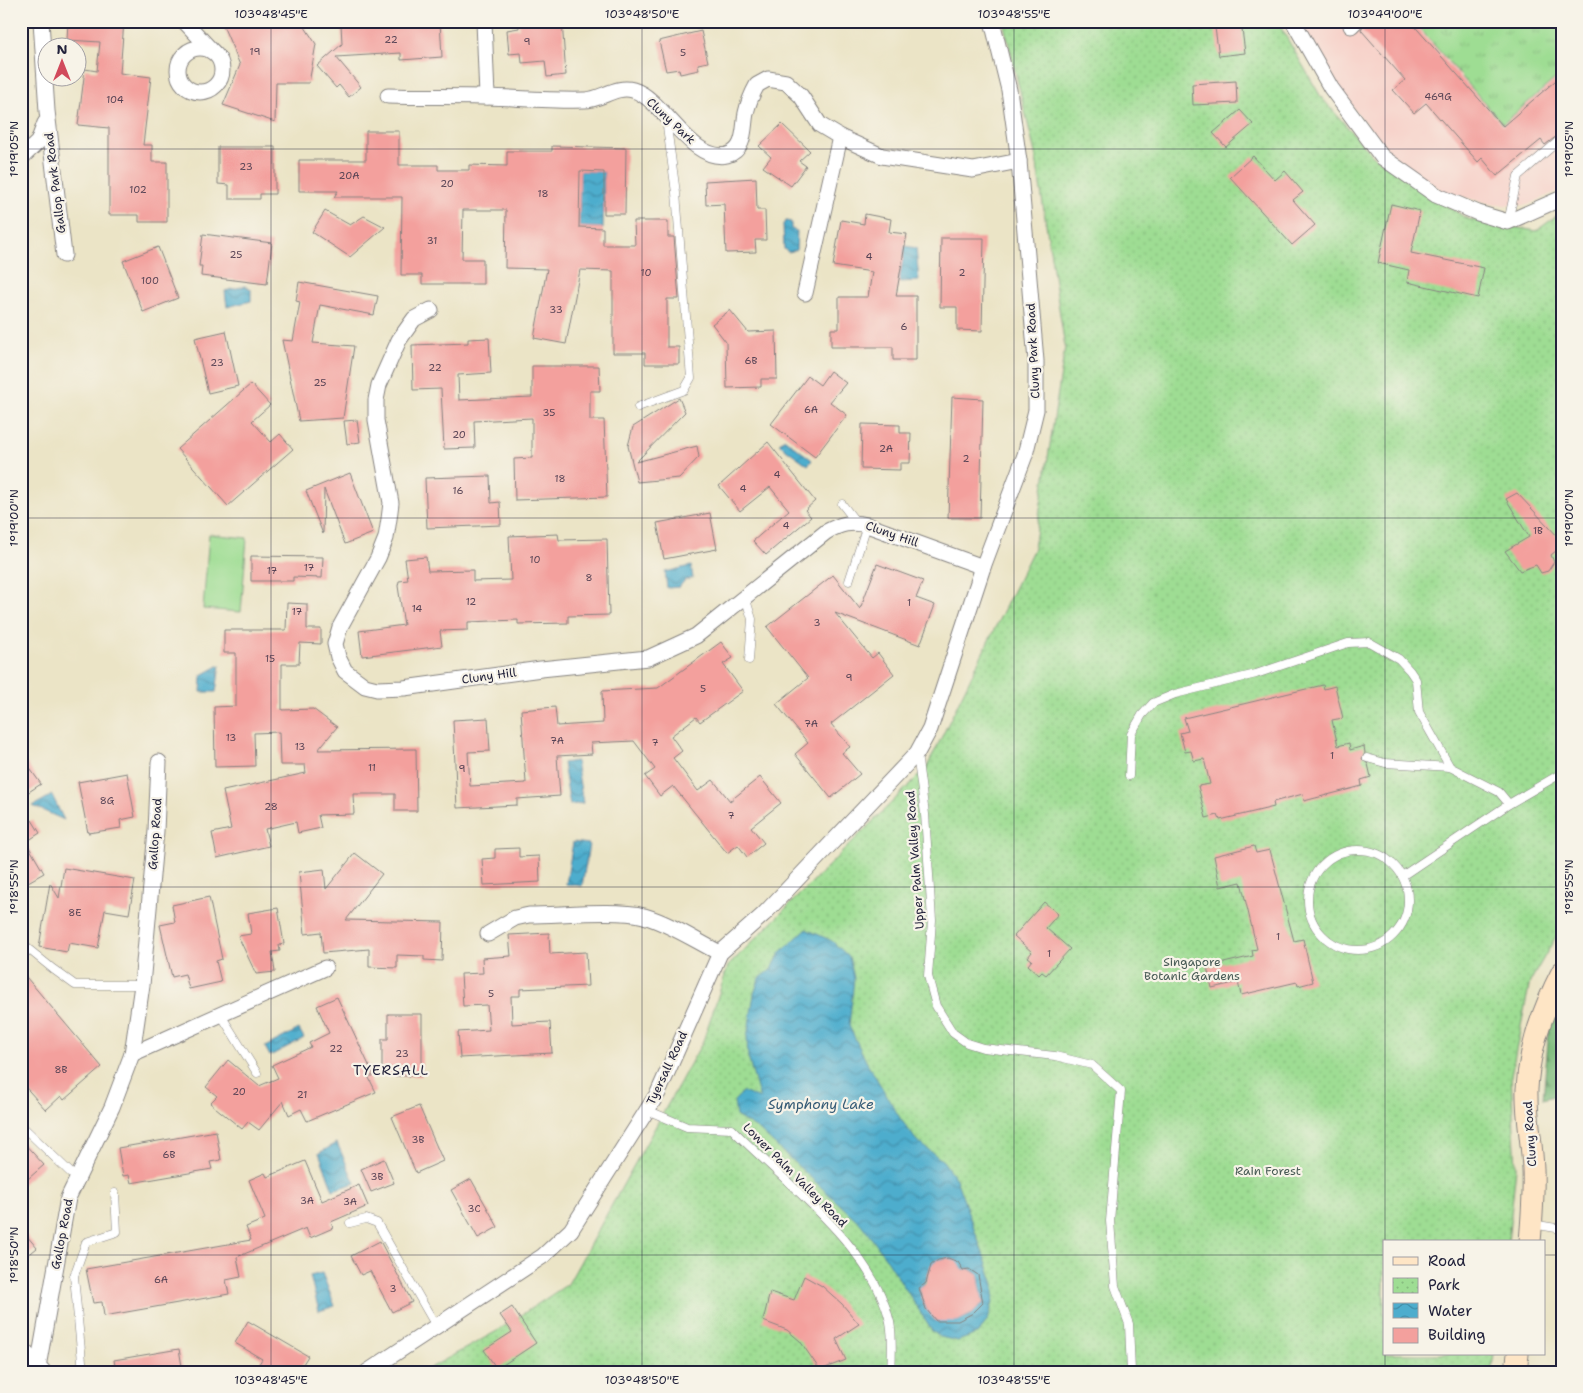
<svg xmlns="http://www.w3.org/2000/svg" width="1583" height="1393" viewBox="0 0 1583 1393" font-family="'Shantell Sans',sans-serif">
<defs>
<pattern id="grass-tufts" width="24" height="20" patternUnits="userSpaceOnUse" patternTransform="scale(1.25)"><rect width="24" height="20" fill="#9edd93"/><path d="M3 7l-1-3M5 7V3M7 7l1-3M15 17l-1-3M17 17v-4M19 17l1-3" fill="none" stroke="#88bd80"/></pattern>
<pattern id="forest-firs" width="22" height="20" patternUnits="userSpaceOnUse" patternTransform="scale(1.25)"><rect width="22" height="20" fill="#7ebc7d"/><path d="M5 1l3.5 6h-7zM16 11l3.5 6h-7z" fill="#679868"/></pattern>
<pattern id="park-dots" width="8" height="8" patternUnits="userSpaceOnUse" patternTransform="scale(1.25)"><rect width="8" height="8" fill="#9edd93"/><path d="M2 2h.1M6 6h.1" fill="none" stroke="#88bd80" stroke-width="1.8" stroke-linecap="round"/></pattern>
<pattern id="water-waves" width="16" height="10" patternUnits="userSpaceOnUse" patternTransform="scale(1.25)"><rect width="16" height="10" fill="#4eadcd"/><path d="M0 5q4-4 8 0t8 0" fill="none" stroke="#408ca8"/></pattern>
</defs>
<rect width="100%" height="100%" fill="#f7f3e8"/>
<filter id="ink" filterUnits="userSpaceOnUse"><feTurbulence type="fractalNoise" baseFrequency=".02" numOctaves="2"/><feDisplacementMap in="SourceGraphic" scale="10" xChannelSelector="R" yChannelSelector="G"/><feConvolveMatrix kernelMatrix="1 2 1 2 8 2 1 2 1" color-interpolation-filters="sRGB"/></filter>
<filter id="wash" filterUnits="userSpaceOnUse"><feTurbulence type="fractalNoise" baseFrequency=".0096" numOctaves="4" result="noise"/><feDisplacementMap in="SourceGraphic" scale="20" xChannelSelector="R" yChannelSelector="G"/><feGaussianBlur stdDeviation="1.12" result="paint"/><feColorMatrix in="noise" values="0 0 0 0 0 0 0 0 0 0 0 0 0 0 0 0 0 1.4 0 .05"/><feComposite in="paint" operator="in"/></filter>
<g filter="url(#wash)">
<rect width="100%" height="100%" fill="#ebe4c6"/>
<polygon fill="#f7d1c9" points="1300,21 1562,21 1562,189 1528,205 1496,205 1445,193 1389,152 1342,94"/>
<polygon fill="url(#grass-tufts)" stroke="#608067" points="1413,21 1562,21 1562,73 1503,124"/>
<polygon fill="url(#forest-firs)" stroke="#506f5c" points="1562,992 1562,1094 1543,1099 1549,1030"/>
<polygon fill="url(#park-dots)" stroke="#608067" points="1003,21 1277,21 1321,97 1373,156 1467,219 1536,231 1562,212 1562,926 1530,982 1511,1075 1516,1168 1508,1242 1384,1242 1384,1354 1494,1354 1491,1372 423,1372 497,1331 568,1284 703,1041 728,966 927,767 1034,548 1065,347 1035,153"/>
<polygon fill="#9edd93" stroke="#608067" points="209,534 247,538 241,612 203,609"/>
<g fill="url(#water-waves)" stroke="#386884" fill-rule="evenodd">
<polygon points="580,171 604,172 603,228 579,227"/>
<polygon points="786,221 791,222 791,229 797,231 796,250 788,252 784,249 783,224"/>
<polygon points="905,246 916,248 919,281 899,282"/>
<polygon points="245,286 251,289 251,301 227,307 225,291"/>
<polygon points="784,438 812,460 808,465 779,444"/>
<polygon points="691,566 693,578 685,580 679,587 667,588 665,572"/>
<polygon points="220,665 216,692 201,692 202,675"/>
<polygon points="576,761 583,803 570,805 563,763"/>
<polygon points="52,795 64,820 33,806"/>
<polygon points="573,842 589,844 582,886 566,884"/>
<path d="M806,929L832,941L849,957L854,978L849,1026L866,1061L900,1118L916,1140L943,1161L956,1179L994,1284V1297L989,1317L979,1333L958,1341L940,1337L932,1331L886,1258L861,1224L759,1130L736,1116L734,1101L743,1092L760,1099L748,1057L747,1038L754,994L759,979L772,969L780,953ZM949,1258L963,1270L969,1269L978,1275L983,1303L973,1313L958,1321L926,1309L919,1289C934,1276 922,1262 949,1258Z"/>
<polygon points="299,1029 304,1038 270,1056 265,1047"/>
<polygon points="337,1143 355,1183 333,1190 319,1153"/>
<polygon points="322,1273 335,1306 319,1311 310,1276"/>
</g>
<g id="blocks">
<g fill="#f3a09d">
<polygon points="68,21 124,21 120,73 151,77 143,145 152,145 152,162 167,162 167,222 139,222 139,215 109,215 109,128 78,125 85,69 97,71 100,42 67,40"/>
<polygon points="221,21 301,21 316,44 309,83 276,83 275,122 223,105 240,65"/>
<polygon points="367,21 440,21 442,57 401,60 401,53 336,57 361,87 349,97 339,85 336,88 317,66 342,44 341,24 368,23"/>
<polygon points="518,21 562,21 566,75 547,77 545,61 522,63 521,53 509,54 507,30 519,28"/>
<polygon points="1214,21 1241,21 1245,53 1219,56"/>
<polygon points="1365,21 1410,21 1503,126 1562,75 1562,132 1545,145 1541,140 1497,176 1482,158 1478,162 1426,103 1414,113 1393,90 1405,80 1361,30"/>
<polygon points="701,31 708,62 698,64 699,70 680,74 679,69 666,71 659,41"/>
<polygon points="1236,81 1237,103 1193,105 1192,84"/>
<polygon points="1240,110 1253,124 1226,147 1213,133"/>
<polygon points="782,124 810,151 799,161 806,166 791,186 763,167 771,157 759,146"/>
<polygon points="366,131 399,131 399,165 438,165 438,170 469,170 469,165 507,166 507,151 552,151 552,146 626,148 625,214 604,214 604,172 580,171 579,227 603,228 603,245 635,245 634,221 668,221 668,237 674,237 679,299 667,299 667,347 679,347 679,364 645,364 645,353 613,353 613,271 580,270 566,344 534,338 547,269 505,268 506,210 463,210 462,259 483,259 483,284 422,284 422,275 401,275 402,197 334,197 338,191 299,191 299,160 366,160"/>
<polygon points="218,147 275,147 275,194 260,194 260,199 229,199 229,185 218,184"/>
<polygon points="1253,156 1275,180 1285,171 1303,192 1293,200 1315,225 1292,245 1230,177"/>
<polygon points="756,178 757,210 765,210 766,240 755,240 756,252 726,253 724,204 706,205 705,181"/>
<polygon points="1391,204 1420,211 1411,253 1484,268 1478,298 1407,282 1409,270 1378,263"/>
<polygon points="325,211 350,225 364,216 385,227 350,257 312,232"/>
<polygon points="865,214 891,219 889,232 907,234 896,296 916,296 916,360 893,360 893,347 831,347 831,329 839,329 839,297 868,297 872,272 833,266 841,220 864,224"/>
<polygon points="203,234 272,243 267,284 201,276 202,266 199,266"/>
<polygon points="941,238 984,238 982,331 957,330 957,307 940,307"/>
<polygon points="158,247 178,298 143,312 123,261"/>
<polygon points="299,282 378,296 374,315 320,305 313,343 354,346 343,418 299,421 282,340 293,341 300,302 296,301"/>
<polygon points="730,310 748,332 776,331 777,379 761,379 761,387 727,388 726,342 712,324"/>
<polygon points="226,331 238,386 208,393 195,338"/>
<polygon points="489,338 491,373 458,375 459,400 532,397 532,366 599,366 600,391 590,391 590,420 604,420 607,497 515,500 514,459 532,458 532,418 474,421 475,448 444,449 441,389 413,390 412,345 468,343 468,339"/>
<polygon points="830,371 846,383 830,402 847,415 815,457 771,424 808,376 820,385"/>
<polygon points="251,384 270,405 252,421 271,442 280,434 293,449 228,506 177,449"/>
<polygon points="952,397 983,399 980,518 948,518"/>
<polygon points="679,398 685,412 636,462 697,446 699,457 679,478 637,482 628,446 633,427"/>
<polygon points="357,420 360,442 347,444 344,421"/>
<polygon points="862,424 900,425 900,433 911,433 910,463 900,463 900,470 861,469"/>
<polygon points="768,442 815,501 805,510 811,517 766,555 753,541 789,510 770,487 740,511 719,486"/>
<polygon points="350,473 373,533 345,544 324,489 323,534 306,491"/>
<polygon points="490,476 491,503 500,502 501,525 427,528 425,478"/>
<polygon points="1517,493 1562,541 1562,546 1551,555 1554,562 1548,571 1541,573 1536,565 1520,571 1505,551 1529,537 1506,499"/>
<polygon points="710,513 717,549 664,559 657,523"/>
<polygon points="558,534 559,540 607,539 609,615 568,616 568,623 518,624 518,620 468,622 468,630 440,631 442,646 362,656 359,631 404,625 398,586 399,581 408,580 405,559 426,557 428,571 473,570 473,581 511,580 509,536"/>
<polygon points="251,556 323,557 322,578 293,577 293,581 251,581"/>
<polygon points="877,564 923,581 916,598 935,605 920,645 835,613 872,658 878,653 894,674 831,724 850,747 842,753 860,774 831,798 795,754 808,743 776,704 808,678 767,627 833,575 860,609"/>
<polygon points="287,603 307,604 307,629 321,629 321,644 300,643 299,664 282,664 282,710 313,709 337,727 318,750 416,749 417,811 395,811 395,794 353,794 354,814 318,815 321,828 298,833 296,822 265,829 269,846 217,858 212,833 231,829 223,791 306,773 305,765 280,765 279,732 254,733 255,766 215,767 214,707 236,706 236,653 224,653 224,630 286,630"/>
<polygon points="721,642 733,658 723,664 743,691 700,722 696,717 671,736 682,751 673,758 698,791 713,780 730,801 760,777 781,803 751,827 764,843 747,857 738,845 727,853 673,786 660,796 645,776 655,769 634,741 591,743 592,754 557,756 560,796 517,799 517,805 457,808 453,720 488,718 490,751 468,752 470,786 526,783 521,710 555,707 557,726 603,723 602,691 658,688"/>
<polygon points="1323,685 1324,689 1335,686 1343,718 1332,720 1338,746 1349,743 1350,750 1364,746 1365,753 1362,759 1368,764 1371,777 1361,780 1362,786 1304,801 1303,794 1273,802 1274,807 1220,820 1218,815 1206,818 1198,786 1210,784 1204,759 1194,761 1191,751 1185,752 1180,733 1188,731 1184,718"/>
<polygon points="21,756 41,784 21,797"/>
<polygon points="127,773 135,817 120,820 121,828 88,833 78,782"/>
<polygon points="32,820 40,833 26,842 44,873 21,886 21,826"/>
<polygon points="1254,846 1256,853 1270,850 1294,941 1303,939 1313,982 1298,986 1297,982 1241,995 1238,982 1212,988 1207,967 1253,956 1252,950 1257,949 1241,882 1220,887 1214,856"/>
<polygon points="519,848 519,857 539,856 540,882 484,885 482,859 495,858 495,849"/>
<polygon points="355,853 382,874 346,920 443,922 442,961 424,960 424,956 397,955 397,968 369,967 369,949 323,953 321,932 305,934 299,872 324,869 326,889"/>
<polygon points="64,868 135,880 129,914 105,910 98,948 69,943 67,952 39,947 50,883 59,898"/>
<polygon points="209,897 222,959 216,961 221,982 189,989 185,974 172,977 160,925 175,922 172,905"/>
<polygon points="1044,902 1058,914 1046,928 1070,949 1046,975 1042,972 1039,975 1028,965 1032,960 1028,957 1032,952 1014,936"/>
<polygon points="278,908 284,944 279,945 280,951 272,952 275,972 256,974 238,936 251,934 248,913"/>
<polygon points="549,933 550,954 586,952 588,986 520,989 520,996 511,996 512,1024 550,1022 552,1053 460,1058 458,1032 489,1030 487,1005 463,1006 461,974 483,973 482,958 511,956 509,935"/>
<polygon points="21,971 102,1067 64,1100 61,1096 46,1110 21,1082"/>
<polygon points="337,997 374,1076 368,1076 376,1092 307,1121 301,1109 289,1115 283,1101 259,1130 248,1122 242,1129 210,1103 217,1096 206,1087 228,1060 259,1086 278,1078 272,1065 311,1047 309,1043 329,1033 317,1006"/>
<polygon points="388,1014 422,1014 422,1076 382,1076 382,1039 388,1039"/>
<polygon points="419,1106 443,1161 416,1173 392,1117"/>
<polygon points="216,1131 221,1160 210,1162 212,1169 131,1183 129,1175 123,1176 118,1148"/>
<polygon points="21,1140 44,1165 21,1185"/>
<polygon points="384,1159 394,1183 371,1192 361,1169"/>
<polygon points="305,1161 322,1201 359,1185 368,1206 331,1222 333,1228 310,1238 306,1228 237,1257 241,1277 226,1280 229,1294 104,1316 102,1302 93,1303 86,1269 251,1240 246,1227 265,1219 249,1180 265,1173 267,1177"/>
<polygon points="471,1179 498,1227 478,1238 451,1190"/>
<polygon points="21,1229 37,1248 21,1261"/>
<polygon points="380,1241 412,1302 392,1312 370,1271 361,1275 351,1256"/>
<polygon points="948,1258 958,1262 963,1270 969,1269 978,1275 983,1303 973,1313 958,1321 936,1321 926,1309 919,1288 926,1283 931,1265 938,1260"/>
<polygon points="804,1276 822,1286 842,1304 859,1324 836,1339 846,1360 820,1370 800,1341 787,1330 763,1321 770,1292 794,1300"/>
<polygon points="512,1307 536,1343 497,1369 484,1350 512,1332 500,1315"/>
<polygon points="248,1321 308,1356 298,1372 254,1372 262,1359 235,1343"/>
<polygon points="179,1349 183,1372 116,1372 114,1360"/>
</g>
</g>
</g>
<g filter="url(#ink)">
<use href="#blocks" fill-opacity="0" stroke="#868380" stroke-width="1"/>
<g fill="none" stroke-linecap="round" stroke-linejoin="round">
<g stroke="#868380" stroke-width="9">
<g id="lane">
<polyline points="1508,222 1518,176 1562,138"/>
<polyline points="638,407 684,390 691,378 676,193 666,119"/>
<polyline points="842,504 856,522"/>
<polyline points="849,581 867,525"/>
<polyline points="745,597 752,619 749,660"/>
<polyline points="917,754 925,814 932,920 928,976 936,1006 953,1033 967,1043 983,1048 1055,1056 1092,1065 1121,1091 1110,1221 1115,1286 1129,1324 1131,1372"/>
<polyline points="1367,758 1385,763 1450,767 1499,792 1509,804"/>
<polyline points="1129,776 1131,734 1142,715 1153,703 1175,694 1256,674 1348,643 1369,642 1399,659 1410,671 1416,680 1419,712 1450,767"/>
<circle cx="1358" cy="900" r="50"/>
<polyline points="1402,876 1509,804 1562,773"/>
<polyline points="21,943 53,969 75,985 142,985"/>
<polyline points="221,1015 257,1073"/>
<path d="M647,1110L687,1127L732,1129C784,1182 873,1246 890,1322C893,1338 892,1355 891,1372"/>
<polyline points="21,1125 77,1179"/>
<polyline points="350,1223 366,1219 377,1223 436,1326"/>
<polyline points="1532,1224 1562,1229"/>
<polyline points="83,1372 74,1276 86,1242 117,1232 115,1193"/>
</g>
</g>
<g stroke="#868380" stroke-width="17">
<g id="street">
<polyline points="41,21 47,111 64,255"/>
<polyline points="184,21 213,52"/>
<polyline points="484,21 487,97"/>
<polyline points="1293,21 1331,88 1382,157 1436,195 1478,213 1508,222 1562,198"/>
<polyline points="1351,26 1356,21"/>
<circle cx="200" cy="70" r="22"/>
<path d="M388,96C421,97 454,96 487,97C519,98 552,101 585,100C601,100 616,85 633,90C664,99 691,163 727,155C746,150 743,128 746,113C748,104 752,94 757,85L768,79L786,82L801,96L820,125L840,137L882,156L973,170L1019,161"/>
<polyline points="21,158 38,142 45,123"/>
<polyline points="805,293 840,137"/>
<path d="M431,310L414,319L399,340L379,385L376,400V420L391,503L389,519L386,538L378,558L340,627L335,644L338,657L345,671L365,686L377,689L404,688L541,669L648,658L696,636L826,532C840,524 851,521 867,525L983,567"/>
<path d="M488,934L515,918L529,915C560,915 616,909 644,916C671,924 696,941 720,953"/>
<polyline points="132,1054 325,968"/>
<polyline points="21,1348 43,1371"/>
<polyline points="38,1367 68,1198 112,1107 132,1054 142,985 156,831 159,762"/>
<polyline points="367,1372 543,1256 571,1230 658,1093 720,953 764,914 917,753 930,729 983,567 1025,455 1036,410 1036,361 1019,161 1009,90 992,21"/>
</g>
</g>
<g stroke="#868380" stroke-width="23">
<g id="secondary">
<path d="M1530,1242C1532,1218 1534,1193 1533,1169C1532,1142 1526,1116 1527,1089C1529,1048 1544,1007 1562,972"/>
<polyline points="1516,1372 1518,1354"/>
</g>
</g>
<use href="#lane" stroke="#fff" stroke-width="8"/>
<use href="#street" stroke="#fff" stroke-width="15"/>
<use href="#secondary" stroke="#fee5c5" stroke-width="21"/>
</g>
</g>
<path fill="none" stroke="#22223b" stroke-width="1" stroke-opacity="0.45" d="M271,21V1372M642,21V1372M1014,21V1372M1385,21V1242M21,149H1562M21,518H1562M21,887H1562M21,1255H1384M1544,1255H1562M1385,1354V1372"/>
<g text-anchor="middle" stroke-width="4.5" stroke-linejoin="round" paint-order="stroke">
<g font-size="10" fill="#564254">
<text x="391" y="43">22</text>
<text x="527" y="45">9</text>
<text x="255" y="55">19</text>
<text x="683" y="56">5</text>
<text x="1438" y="100">469G</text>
<text x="115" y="103">104</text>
<text x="246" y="170">23</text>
<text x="349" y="179">20A</text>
<text x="447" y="187">20</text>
<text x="138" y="193">102</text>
<text x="543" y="197">18</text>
<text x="432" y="244">31</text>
<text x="236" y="258">25</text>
<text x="869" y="260">4</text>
<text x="646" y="276">10</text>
<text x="962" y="276">2</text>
<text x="150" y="284">100</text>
<text x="556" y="313">33</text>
<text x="904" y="330">6</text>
<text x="751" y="364">6B</text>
<text x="217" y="366">23</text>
<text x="435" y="371">22</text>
<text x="320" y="386">25</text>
<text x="811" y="413">6A</text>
<text x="549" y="416">35</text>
<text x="459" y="438">20</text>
<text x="886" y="452">2A</text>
<text x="966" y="462">2</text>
<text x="777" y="478">4</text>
<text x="560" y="482">18</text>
<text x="743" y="492">4</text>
<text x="458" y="494">16</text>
<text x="786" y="529">4</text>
<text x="1538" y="534">1B</text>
<text x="535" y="563">10</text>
<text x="309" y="571">17</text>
<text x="272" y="574">17</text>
<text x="589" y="581">8</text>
<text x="471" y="605">12</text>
<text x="909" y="606">1</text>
<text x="417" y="612">14</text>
<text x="297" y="615">17</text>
<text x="817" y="626">3</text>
<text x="270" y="662">15</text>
<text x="849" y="681">9</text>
<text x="703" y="692">5</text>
<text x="811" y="727">7A</text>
<text x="231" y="741">13</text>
<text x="557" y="744">7A</text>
<text x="655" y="746">7</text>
<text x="300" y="750">13</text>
<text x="1332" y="759">1</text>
<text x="372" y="771">11</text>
<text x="462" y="772">9</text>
<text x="107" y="804">8G</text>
<text x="271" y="810">28</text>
<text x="731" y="819">7</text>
<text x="75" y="916">8E</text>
<text x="1278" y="940">1</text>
<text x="1049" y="957">1</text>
<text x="491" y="997">5</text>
<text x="336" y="1052">22</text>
<text x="402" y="1057">23</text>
<text x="61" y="1073">8B</text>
<text x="239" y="1095">20</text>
<text x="302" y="1098">21</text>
<text x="418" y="1143">3B</text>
<text x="169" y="1158">6B</text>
<text x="377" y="1180">3B</text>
<text x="307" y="1204">3A</text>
<text x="350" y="1205">3A</text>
<text x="474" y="1212">3C</text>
<text x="161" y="1283">6A</text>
<text x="393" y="1292">3</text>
</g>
<g font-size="12" fill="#22223b" stroke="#f7f3e8">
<text transform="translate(671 121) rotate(43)" y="4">Cluny Park</text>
<text transform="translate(55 183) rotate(-97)" y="4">Gallop Park Road</text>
<text transform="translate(1033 351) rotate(-93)" y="4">Cluny Park Road</text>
<text transform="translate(892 534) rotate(19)" y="4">Cluny Hill</text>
<text transform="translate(489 676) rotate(-8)" y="4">Cluny Hill</text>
<text transform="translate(155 834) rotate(-86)" y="4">Gallop Road</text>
<text transform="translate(915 860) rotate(-94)" y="4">Upper Palm Valley Road</text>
<text transform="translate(667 1068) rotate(-65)" y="4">Tyersall Road</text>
<text transform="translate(1530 1134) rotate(-94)" y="4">Cluny Road</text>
<text transform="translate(795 1175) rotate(45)" y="4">Lower Palm Valley Road</text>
<text transform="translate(62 1234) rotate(-79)" y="4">Gallop Road</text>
</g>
<g font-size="12" fill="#475a55" stroke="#f7f3e8">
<text x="1192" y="966">Singapore<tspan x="1192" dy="14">Botanic Gardens</tspan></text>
<text x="1268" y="1175">Rain Forest</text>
</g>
<g font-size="14" letter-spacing="1" fill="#22223b" stroke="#f7f3e8">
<text x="391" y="1075">TYERSALL</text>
</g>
<g font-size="14" font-style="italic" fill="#345a75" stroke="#f7f3e8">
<text x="821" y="1109">Symphony Lake</text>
</g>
</g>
<rect width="1583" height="1393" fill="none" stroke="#f7f3e8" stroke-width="55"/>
<rect x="1383" y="1240" width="162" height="115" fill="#f7f3e8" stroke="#a29fa3"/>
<rect x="1393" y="1257" width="25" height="8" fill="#fee5c5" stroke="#a29fa3"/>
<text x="1428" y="1266" font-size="15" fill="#22223b">Road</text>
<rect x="1393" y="1278" width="25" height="15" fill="url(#park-dots)" stroke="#a29fa3"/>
<text x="1428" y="1290" font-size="15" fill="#22223b">Park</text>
<rect x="1393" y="1303" width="25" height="15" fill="url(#water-waves)" stroke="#a29fa3"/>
<text x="1428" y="1316" font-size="15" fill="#22223b">Water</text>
<rect x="1393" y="1328" width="25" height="15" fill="#f3a09d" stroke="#a29fa3"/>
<text x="1428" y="1340" font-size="15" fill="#22223b">Building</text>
<g transform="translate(62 62)"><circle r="24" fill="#f7f3e8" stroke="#a29fa3"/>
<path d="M0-4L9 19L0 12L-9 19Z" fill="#d1495b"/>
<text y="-8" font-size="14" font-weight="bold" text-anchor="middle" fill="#22223b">N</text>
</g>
<rect x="28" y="28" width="1528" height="1338" fill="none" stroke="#22223b" stroke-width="2"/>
<g font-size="12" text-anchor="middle" fill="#22223b">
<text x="271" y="18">103°48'45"E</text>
<text x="642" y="18">103°48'50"E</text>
<text x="1014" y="18">103°48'55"E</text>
<text x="1385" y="18">103°49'00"E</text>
<text transform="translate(14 149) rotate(-90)" y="4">1°19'05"N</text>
<text transform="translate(1569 149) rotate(-90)" y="4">1°19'05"N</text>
<text transform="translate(14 518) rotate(-90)" y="4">1°19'00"N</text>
<text transform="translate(1569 518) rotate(-90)" y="4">1°19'00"N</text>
<text transform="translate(14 887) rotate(-90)" y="4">1°18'55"N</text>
<text transform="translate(1569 887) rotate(-90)" y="4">1°18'55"N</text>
<text transform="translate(14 1255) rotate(-90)" y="4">1°18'50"N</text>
<text x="271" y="1384">103°48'45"E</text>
<text x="642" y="1384">103°48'50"E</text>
<text x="1014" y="1384">103°48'55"E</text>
</g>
</svg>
